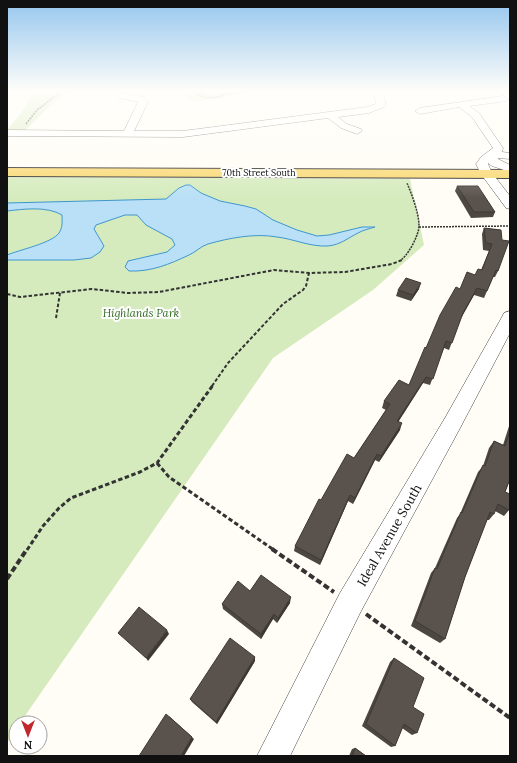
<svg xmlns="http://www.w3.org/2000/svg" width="517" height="763" viewBox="0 0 517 763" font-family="Lora,serif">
<rect width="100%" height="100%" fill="#fffdf5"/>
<g fill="#d5ebbd">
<polygon points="38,91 70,91 51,105 22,133 7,133 7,130 25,108 30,96"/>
<polygon points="183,91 204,91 207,94 216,91 244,91 242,94 218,99 200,101 190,100"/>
<polygon points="7,177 410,179 424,245 373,290 273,358 20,723 16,723 16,729 7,743"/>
</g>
<path fill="#b9e0f7" stroke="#3f96cf" d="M186,185H190L201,193L220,201L245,206L256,209L273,220L297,230L317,236L329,235L362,227H375C369,229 363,230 358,233C348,238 340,245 328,246C310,247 294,239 277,237C255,233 229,238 208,244C201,246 196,252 189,255C170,264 151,272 129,271L125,267L128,261L167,252L175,245L172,239L146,225L137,215H125L96,225L94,229L104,246L100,252L91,258L74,260H7V255C19,250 52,243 59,233C63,227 62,221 62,215C47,206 24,209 7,211V203L166,199L179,188Z"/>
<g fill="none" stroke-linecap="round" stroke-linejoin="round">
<g stroke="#444" stroke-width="1">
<g id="minor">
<polygon points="374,91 382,91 386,105 384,107 369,113 338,117 347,124 361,129 362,131 357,134 341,128 328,118 183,137 7,136 7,130 124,131 138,102 119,98 118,96 122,93 144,97 148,102 134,131 183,131 367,107 376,104"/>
<polygon points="504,96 508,99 507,101 469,106 479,113 503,148 502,152 510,153 510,159 498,158 498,159 510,165 510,172 492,166 488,163 488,164 492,173 510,196 510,209 506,208 481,174 476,164 481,157 493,148 472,117 459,107 420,114 415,111 420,108"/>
<polygon points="510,311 510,333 459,430 360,613 290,756 257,756 340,593 445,418 502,317 504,313"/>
</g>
</g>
<g stroke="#222" stroke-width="2">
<polygon id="major" points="7,168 510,170 510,178 7,176"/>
</g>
<g stroke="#333" stroke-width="1.5" stroke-dasharray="2 1" stroke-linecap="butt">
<path d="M194,91C206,103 221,96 235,91"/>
<polyline points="26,124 37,110 62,91"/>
<polyline points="419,227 510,226"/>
<path d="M399,261C407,258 419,235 419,226C419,213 412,195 407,183"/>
</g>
<g stroke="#333" stroke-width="2" stroke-dasharray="3.5 2" stroke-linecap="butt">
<polyline points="7,294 20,297 92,289 128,293 159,292 274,270 309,273 345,272 392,264 402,260"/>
<polyline points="56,318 60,293"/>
<polyline points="212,386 228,363 283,304 303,290 306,286 309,273"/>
</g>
<g stroke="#333" stroke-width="3" stroke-dasharray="4.5 2.5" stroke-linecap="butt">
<polyline points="157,463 169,477 274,550"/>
<polyline points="27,550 43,526 59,508 71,498 140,472 157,463 213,385"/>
</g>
<g stroke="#333" stroke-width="4" stroke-dasharray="6 3" stroke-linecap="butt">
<polyline points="272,549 334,592"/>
<polyline points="7,579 27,549"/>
<polyline points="366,614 510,718"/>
</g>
<use href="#minor" fill="#fff" fill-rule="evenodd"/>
<use href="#major" fill="#f9d66b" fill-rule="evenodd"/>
</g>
<g fill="#4d4742">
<polygon points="457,186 495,212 493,217 471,218 455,191"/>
<polygon points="484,228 501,230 498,271 495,277 493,277 484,298 474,295 461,318 449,350 444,348 430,385 423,383 398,422 400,430 379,462 375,460 353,504 348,501 320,565 294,551 295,546 321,500 354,458 386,410 382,408 384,401 409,385 426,348 460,289 475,275 481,270 489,251 483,250 482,234"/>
<polygon points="419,289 411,301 396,296 398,290"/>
<polygon points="510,423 510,479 505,492 509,510 504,516 495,511 494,514 489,520 487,520 465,577 445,639 440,643 411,626 431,573 435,568 457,518 460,514 478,472 483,466 489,448 494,441 503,445"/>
<polygon points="250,591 290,603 277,623 273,619 261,639 223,609 222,604"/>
<polygon points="394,658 413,707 417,733 412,735 402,728 395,746 391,747 362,726 390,662"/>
<polygon points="255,661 217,724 192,702 190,699"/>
<polygon points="355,748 366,756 349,756 352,749"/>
</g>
<g fill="#3f3936">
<polygon points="421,283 419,289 411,301 413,295"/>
<polygon points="477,288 474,295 460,320 463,313"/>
<polygon points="426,377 423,383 395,427 397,421"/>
<polygon points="402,423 400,430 379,462 381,456"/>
<polygon points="377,454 375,460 353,504 355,498"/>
<polygon points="350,495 348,501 320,565 321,560"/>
<polygon points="291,597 290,603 277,623 278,618"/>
<polygon points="274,614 273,619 261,639 261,634"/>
<polygon points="167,630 169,634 148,661 146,658"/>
<polygon points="255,657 255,661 217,724 216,722"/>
<polygon points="169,716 194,739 184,756 181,756"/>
</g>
<g fill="#5a524d" stroke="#3f3936">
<polygon points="457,186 478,186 495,212 474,212"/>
<polygon points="484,228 501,230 502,240 509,241 498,271 496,270 487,291 477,288 463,313 452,343 446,341 433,379 426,377 397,421 402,423 381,456 377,454 355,498 350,495 321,560 295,546 319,499 321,500 347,454 354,458 390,404 384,401 399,380 409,385 425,347 426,348 440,315 456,287 460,289 467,272 475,275 478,269 482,270 492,244 486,243"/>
<polygon points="406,278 421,283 413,295 398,290"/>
<polygon points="510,431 510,479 505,492 510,494 510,508 509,510 498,504 494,514 490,512 465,577 445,639 415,621 435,568 437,569 461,512 462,513 483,465 485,466 494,441 505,446"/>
<polygon points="261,575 291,597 278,618 274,614 261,634 222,604 238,581 250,591"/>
<polygon points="139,607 167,630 146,658 118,633"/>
<polygon points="230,638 255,657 216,722 190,699"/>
<polygon points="394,658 424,678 413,707 424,714 417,733 404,724 395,746 366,724"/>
<polygon points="166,714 192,737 181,756 139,756"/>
<polygon points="355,748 366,756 352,756"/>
</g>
<linearGradient id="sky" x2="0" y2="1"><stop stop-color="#95c6ee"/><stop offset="0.46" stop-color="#fffefa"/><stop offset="1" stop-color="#fffefa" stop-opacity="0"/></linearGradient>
<rect width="517" height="198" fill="url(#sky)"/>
<g text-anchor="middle" stroke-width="4" stroke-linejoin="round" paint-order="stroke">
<g font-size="9" fill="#111" stroke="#fff">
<text x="259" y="176">70th Street South</text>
</g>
<g font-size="11" font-style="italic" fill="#2f6b1f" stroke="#fff">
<text x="141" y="317">Highlands Park</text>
</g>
<g font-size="13" fill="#111" stroke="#fff">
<text transform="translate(389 535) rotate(-60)" y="5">Ideal Avenue South</text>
</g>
</g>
<rect width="517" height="763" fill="none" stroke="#111111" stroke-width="16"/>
<g transform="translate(28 735) rotate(180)"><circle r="19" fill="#ffffff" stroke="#a0a0a0"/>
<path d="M0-3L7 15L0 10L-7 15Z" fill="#c4262e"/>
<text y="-6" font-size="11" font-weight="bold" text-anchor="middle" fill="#111111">N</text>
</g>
</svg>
